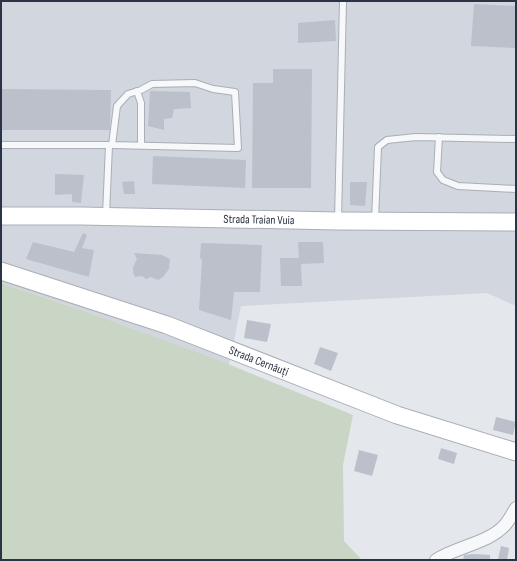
<svg xmlns="http://www.w3.org/2000/svg" width="517" height="561" viewBox="0 0 517 561" font-family="'Sofia Sans Condensed',sans-serif">
<rect width="100%" height="100%" fill="#e4e7ec"/>
<polygon fill="#d2d6de" points="1,1 516,1 516,306 487,293 241,306 229,365 87,312 1,283"/>
<polygon fill="#c9d6c5" points="1,283 87,312 218,360 353,415 343,465 344,541 362,560 1,560"/>
<g fill="#bbc0ca">
<polygon points="474,4 516,6 516,48 471,46"/>
<polygon points="335,20 336,41 298,43 298,23"/>
<polygon points="273,69 312,69 311,188 252,188 253,83 273,83"/>
<polygon points="1,89 111,90 110,130 1,130"/>
<polygon points="150,91 190,92 191,108 174,109 172,118 164,119 164,130 148,126"/>
<polygon points="153,156 246,160 245,188 152,184"/>
<polygon points="55,174 84,175 81,203 72,202 72,194 55,195"/>
<polygon points="134,181 135,194 124,194 122,182"/>
<polygon points="350,182 367,182 365,206 350,205"/>
<polygon points="83,233 87,235 82,248 94,250 89,277 26,259 33,242 74,252"/>
<polygon points="298,242 323,242 324,263 301,264 302,286 281,286 280,258 299,258"/>
<polygon points="201,243 262,245 260,292 234,292 231,320 199,310 202,260 200,258"/>
<polygon points="134,253 162,255 170,259 169,269 163,277 158,280 151,277 146,279 142,276 135,277 133,272 133,267 137,259"/>
<polygon points="247,320 271,324 267,342 244,338"/>
<polygon points="320,347 338,353 331,371 314,364"/>
<polygon points="496,417 516,422 513,435 493,430"/>
<polygon points="441,448 457,453 454,464 438,459"/>
<polygon points="359,450 378,455 372,476 354,471"/>
<polygon points="501,546 509,548 507,560 498,559"/>
<polygon points="474,554 490,555 490,560 463,560 464,555"/>
</g>
<g fill="none" stroke-linecap="round" stroke-linejoin="round">
<g stroke="#a9aeb7" stroke-width="8">
<g id="lane">
<polyline points="137,91 141,103 141,145"/>
<polyline points="439,137 437,172 443,180 458,186 516,189"/>
<polyline points="1,145 112,145 238,148 235,92 213,89 195,83 152,84 141,90 128,94 117,106 112,145"/>
<polyline points="106,215 109,145"/>
<polyline points="338,220 343,1"/>
<polyline points="375,220 378,147 387,140 416,137 516,139"/>
</g>
</g>
<g stroke="#a9aeb7" stroke-width="14">
<path id="street" d="M436,560C456,547 488,543 504,526C509,521 512,514 516,508"/>
</g>
<g stroke="#a9aeb7" stroke-width="19">
<g id="secondary">
<path id="s1" d="M1,216H81L338,221L516,222"/>
<path id="s2" d="M1,271L167,325L397,415L516,452"/>
</g>
</g>
<use href="#lane" stroke="#f7f8fa" stroke-width="6"/>
<use href="#street" stroke="#f7f8fa" stroke-width="12"/>
<use href="#secondary" stroke="#fff" stroke-width="17"/>
</g>
<g text-anchor="middle" stroke-width="4" stroke-linejoin="round" paint-order="stroke">
<g font-size="12" fill="#2b3445" stroke="#f4f6f9">
<text dy="4" stroke="none"><textPath href="#s1" startOffset="258">Strada Traian Vuia</textPath></text>
<text dy="4" stroke="none"><textPath href="#s2" startOffset="273">Strada Cernăuți</textPath></text>
</g>
</g>
<rect width="517" height="561" fill="none" stroke="#2b3445" stroke-width="4"/>
</svg>
